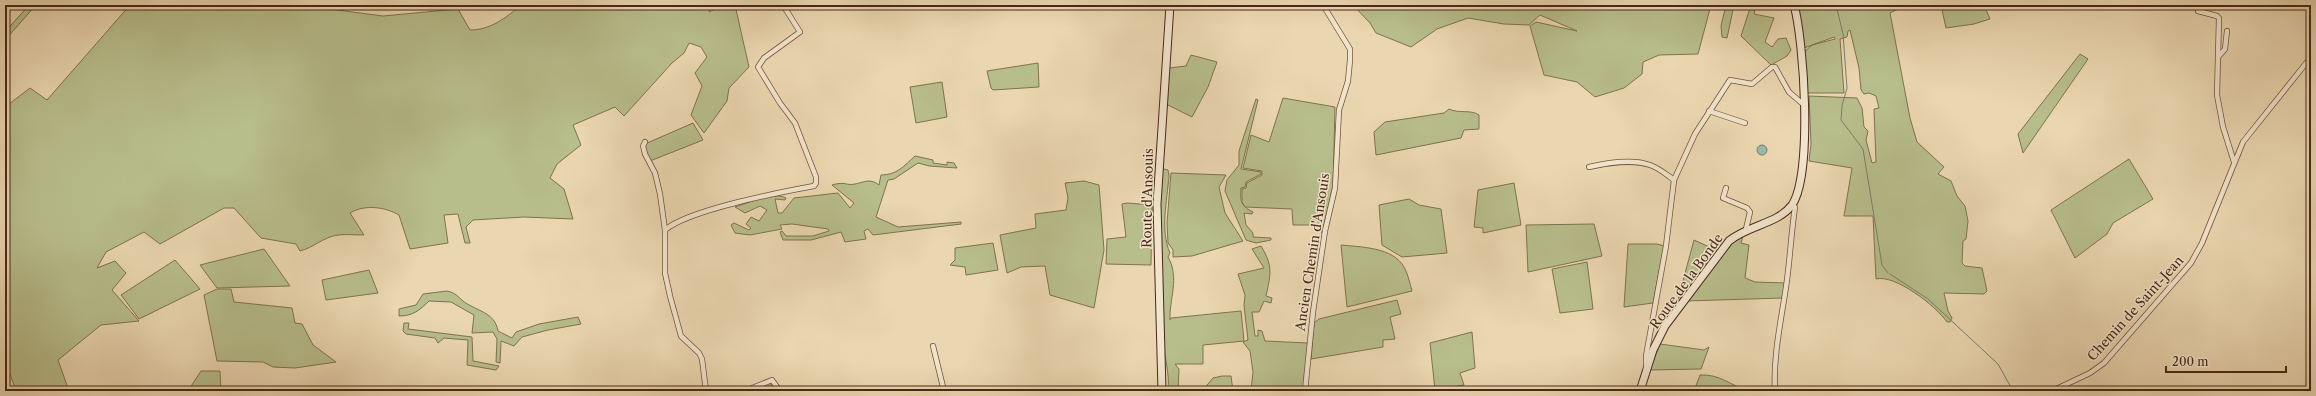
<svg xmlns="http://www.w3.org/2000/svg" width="2316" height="396" viewBox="0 0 2316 396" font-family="'Libre Caslon Text',serif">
<rect width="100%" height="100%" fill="#ead6b0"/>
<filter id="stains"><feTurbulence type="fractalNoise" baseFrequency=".005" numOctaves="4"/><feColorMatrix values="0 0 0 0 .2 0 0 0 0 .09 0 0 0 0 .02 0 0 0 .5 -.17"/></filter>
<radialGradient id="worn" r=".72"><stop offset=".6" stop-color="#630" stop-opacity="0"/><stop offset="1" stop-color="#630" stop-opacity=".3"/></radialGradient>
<g fill="#b7bd8b" stroke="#807250">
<polygon points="29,5 36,5 5,40 5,32"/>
<path d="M130,5H323L322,8L383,16L458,9L470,30C490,30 506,18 521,5H712L709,12L723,5H735L749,67L729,88L727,101L704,133L691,115L702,86L695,73L707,57L701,47L689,43L684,53L672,63L624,116L615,107L573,125L581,145L557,164L550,178L564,189L573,219L524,217L473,220L466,227L470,243H465L458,214L444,215L448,243L410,249L399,215C385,207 365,204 350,213L364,235C355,235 346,234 338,235C323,237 313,248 300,251L296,244L261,238L234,208H224L160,244L144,232L106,252L97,268L115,261L126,273L112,290L139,321L101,325L58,360L69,391H16L5,360V107L30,88L47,100Z"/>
<polygon points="1353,5 1711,5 1698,54 1659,55 1643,62 1642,74 1624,88 1595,97 1577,82 1544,75 1530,26 1536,22 1577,31 1540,15 1529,25 1504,24 1468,18 1437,29 1411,47 1376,33 1370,23"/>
<polygon points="1726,5 1734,5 1727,38 1722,37 1721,26"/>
<polygon points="1751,5 1756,5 1754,14 1774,18 1765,42 1772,47 1778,39 1786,38 1791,50 1787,56 1771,65 1741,36"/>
<path d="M1798,5H1906L1890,13L1910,118L1917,142L1944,167L1938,174L1951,181L1957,196L1965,206L1968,221L1966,239L1963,241L1962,263L1965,266L1982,268L1987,291L1984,294L1944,293L1948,311L1952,318L1950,322H1947C1936,306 1895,274 1876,279L1873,216H1844L1852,168L1809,161L1811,144L1809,96L1857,98L1862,108L1864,127L1868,131L1866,140L1872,163L1876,162L1874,109L1879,108L1876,96L1869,93L1864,94L1861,90L1859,68L1850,30L1848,31L1847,37L1840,39L1844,93H1807L1803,53L1812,45L1835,39L1834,37L1804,48Z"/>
<polygon points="1941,5 1984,5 1990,19 1974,24 1946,28"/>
<polygon points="2080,54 2088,59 2023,153 2018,134"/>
<polygon points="1191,55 1217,62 1208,87 1192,117 1166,104 1169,68 1186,66"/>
<polygon points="1038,63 1039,87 993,90 991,88 987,71"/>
<polygon points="942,82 947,117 916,123 910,87"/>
<polygon points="1283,98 1335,107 1333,186 1322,233 1319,225 1293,225 1292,209 1245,207 1242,202 1242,189 1246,188 1247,183 1262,175 1262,171 1243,168 1251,135 1269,142"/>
<path d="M1256,99L1258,100L1241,169L1261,172V174L1246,182L1245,187L1241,188C1240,202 1241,206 1253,212L1252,214L1244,213L1246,225L1253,233V237L1271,238V240L1256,243L1246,240L1225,191L1227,180L1239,165V151Z"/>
<path d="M1449,109C1459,114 1470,109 1479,115V129L1464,130L1461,138L1376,155L1374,132L1385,122L1444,113Z"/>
<polygon points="693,123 703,140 650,161 644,147 645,144"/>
<path d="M915,156L933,160V163L947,165V162L954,163L957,168L929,166L918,163L894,179L888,180L876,217L898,227L961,222V224L873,235L868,229L864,231L866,239L845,242L841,232L811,240H783L780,232L782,231L786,236H813L829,231L828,229L792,224L780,225L782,229L750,235L735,233L731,225L734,223L749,230L751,228L746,224L751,217L759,221L767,210L760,206L745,213L735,207C749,203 773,191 786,198L785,200L775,199L778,213H782L794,198L838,193L850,208L854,203L832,185C845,181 847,186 855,184C865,182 870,178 879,185L881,175C897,175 904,166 915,156Z"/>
<polygon points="2129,159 2153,199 2113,223 2107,234 2075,258 2051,210"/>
<path d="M1164,169L1168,170L1169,176C1167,201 1160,230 1170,253L1168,257C1180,278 1169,299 1170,320L1171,318L1241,311L1244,341L1203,345V364H1175L1179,369L1178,389L1188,391H1168C1170,373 1164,357 1163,339C1161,283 1159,227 1161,170Z"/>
<polygon points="1171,173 1226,175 1219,187 1225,213 1243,241 1192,256 1173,257 1173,250 1168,243 1167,223"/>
<polygon points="1084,181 1099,185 1104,250 1094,308 1050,295 1045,266 1021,267 1007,273 1000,235 1036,228 1035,214 1066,210 1068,198 1065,183"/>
<polygon points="1514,183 1521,225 1483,233 1483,228 1474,227 1478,190"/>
<polygon points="1409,199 1419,205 1441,209 1447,253 1402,257 1382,245 1379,205"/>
<polygon points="1127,203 1152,205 1151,265 1106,264 1107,239 1126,237 1122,204"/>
<polygon points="1594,224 1602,256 1528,272 1526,225"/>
<polygon points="1744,232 1741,243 1749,245 1745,278 1755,282 1785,283 1782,298 1686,301 1731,241"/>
<polygon points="1694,240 1718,251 1677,303"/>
<polygon points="993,243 998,270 966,275 965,267 950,265 955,260 955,248"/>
<polygon points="1628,244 1657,244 1664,246 1653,303 1624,307"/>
<path d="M1341,245C1360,247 1393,247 1404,267C1408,274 1410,284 1412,291L1347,307Z"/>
<path d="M1261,246C1273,266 1271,273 1266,296L1272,298L1271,303L1264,301L1259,312H1252L1255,336H1258V330L1262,331L1265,341L1308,343L1303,391H1251L1253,372L1250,351L1243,342L1248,340L1244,305L1245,295L1238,274L1264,268L1252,249Z"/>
<polygon points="264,249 290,286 217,288 200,265"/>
<polygon points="175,260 200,289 139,319 121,295"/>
<polygon points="1587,262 1593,309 1560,313 1552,269"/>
<polygon points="369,270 378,293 326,300 322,280"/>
<polygon points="217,289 231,289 234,302 292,308 295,323 302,324 313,345 336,362 295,368 273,367 263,362 217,361 204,295"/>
<path d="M447,291C456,293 457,296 463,301C476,311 495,312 498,331L512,338L516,332L539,324L578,317L581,324L548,330L522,337L514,346L501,341L500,363L496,362L497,339L493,332L472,333L474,315L451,302L429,301C420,310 413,316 399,316V309L416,305L423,294Z"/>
<polygon points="1397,300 1401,314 1390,317 1395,339 1383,340 1383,347 1311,359 1314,323 1319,319"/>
<polygon points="404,323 409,323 408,329 472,337 473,361 499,366 496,370 467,365 468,340 444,338 438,343 435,338 406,334 403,331"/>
<polygon points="1472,332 1475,368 1460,373 1464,385 1435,390 1430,343"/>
<polygon points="1660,344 1704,350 1709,347 1701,369 1650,370"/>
<polygon points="201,371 220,371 221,391 188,391"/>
<path d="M1700,375C1720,374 1730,385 1748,391H1694Z"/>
<polygon points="1222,376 1231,376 1233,391 1202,391 1213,378"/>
<polygon points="767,383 773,385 777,391 749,391"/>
</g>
<circle fill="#98b9ab" stroke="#787f6f" cx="1762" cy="150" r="5"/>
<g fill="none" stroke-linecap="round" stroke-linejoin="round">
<g stroke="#787f6f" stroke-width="1">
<polyline points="1836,5 1843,34 1847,88 1842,106 1841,120 1863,149 1882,265 1888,273"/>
<polyline points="1890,274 1928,299 1998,364 2013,391"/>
</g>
<g stroke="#71543c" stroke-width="6">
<g id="street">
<polyline points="2198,11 2217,16 2219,18 2217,95 2223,127 2234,162"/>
<polyline points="2219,56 2225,49 2227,31"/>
<polyline points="1709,111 1745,123"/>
<polyline points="645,142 643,146 645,154 655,173 660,194 665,230 665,273 670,296 681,336 699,353 702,359 706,391"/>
<path d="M1589,167C1606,163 1633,159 1650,165C1659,168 1667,175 1674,180"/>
<polyline points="1726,188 1723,198 1747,208 1750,212 1746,229"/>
<path d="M665,230C688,210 781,192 814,186L816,183V177L795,123L780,103L758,67L764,58L800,32L783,5"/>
<polyline points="933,346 944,391"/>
<polyline points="1646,369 1646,356 1666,246 1674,180 1695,134 1730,80 1752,84 1772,67 1775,67 1789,92 1804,105"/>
<polyline points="745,391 772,380 780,391"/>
<polyline points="1305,391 1313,312 1325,231 1335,188 1339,110 1348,81 1350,60 1350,49 1323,5"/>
<path d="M1775,391C1773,356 1781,321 1786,287C1790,261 1791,234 1795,207L1792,205"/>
<polyline points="2052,391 2090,373 2104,363 2191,263 2202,243 2243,142 2311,57"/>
</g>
</g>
<g stroke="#492816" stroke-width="9">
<g id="secondary">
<polyline points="1162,391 1157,204 1170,5"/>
<path d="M1640,391L1653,350L1665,326L1729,241C1748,225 1778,224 1792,205C1813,174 1804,41 1794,5"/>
</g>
</g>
<use href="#street" stroke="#f1e4cc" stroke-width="4.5"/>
<use href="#secondary" stroke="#f1e4cc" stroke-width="7"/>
</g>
<g text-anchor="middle" stroke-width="3" stroke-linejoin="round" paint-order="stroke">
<g font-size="13" fill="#492816" stroke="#f1e4cc">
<text transform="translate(1147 198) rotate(-89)" y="5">Route d'Ansouis</text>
<text transform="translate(1312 252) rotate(-81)" y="5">Ancien Chemin d'Ansouis</text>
<text transform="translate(1686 281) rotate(-54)" y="5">Route de la Bonde</text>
<text transform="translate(2135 308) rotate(-48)" y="5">Chemin de Saint-Jean</text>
</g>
</g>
<rect width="2316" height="396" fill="none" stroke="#ead6b0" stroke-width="20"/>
<rect x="6" y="6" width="2304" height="384" fill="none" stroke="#492816" stroke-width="2"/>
<rect x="10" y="10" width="2296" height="376" fill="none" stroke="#492816"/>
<path d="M2166 366v6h120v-6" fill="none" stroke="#492816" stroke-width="2"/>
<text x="2172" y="366" font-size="12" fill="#492816" stroke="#f1e4cc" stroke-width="3" paint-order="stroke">200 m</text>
<rect width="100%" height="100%" filter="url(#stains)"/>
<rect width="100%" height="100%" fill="url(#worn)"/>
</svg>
